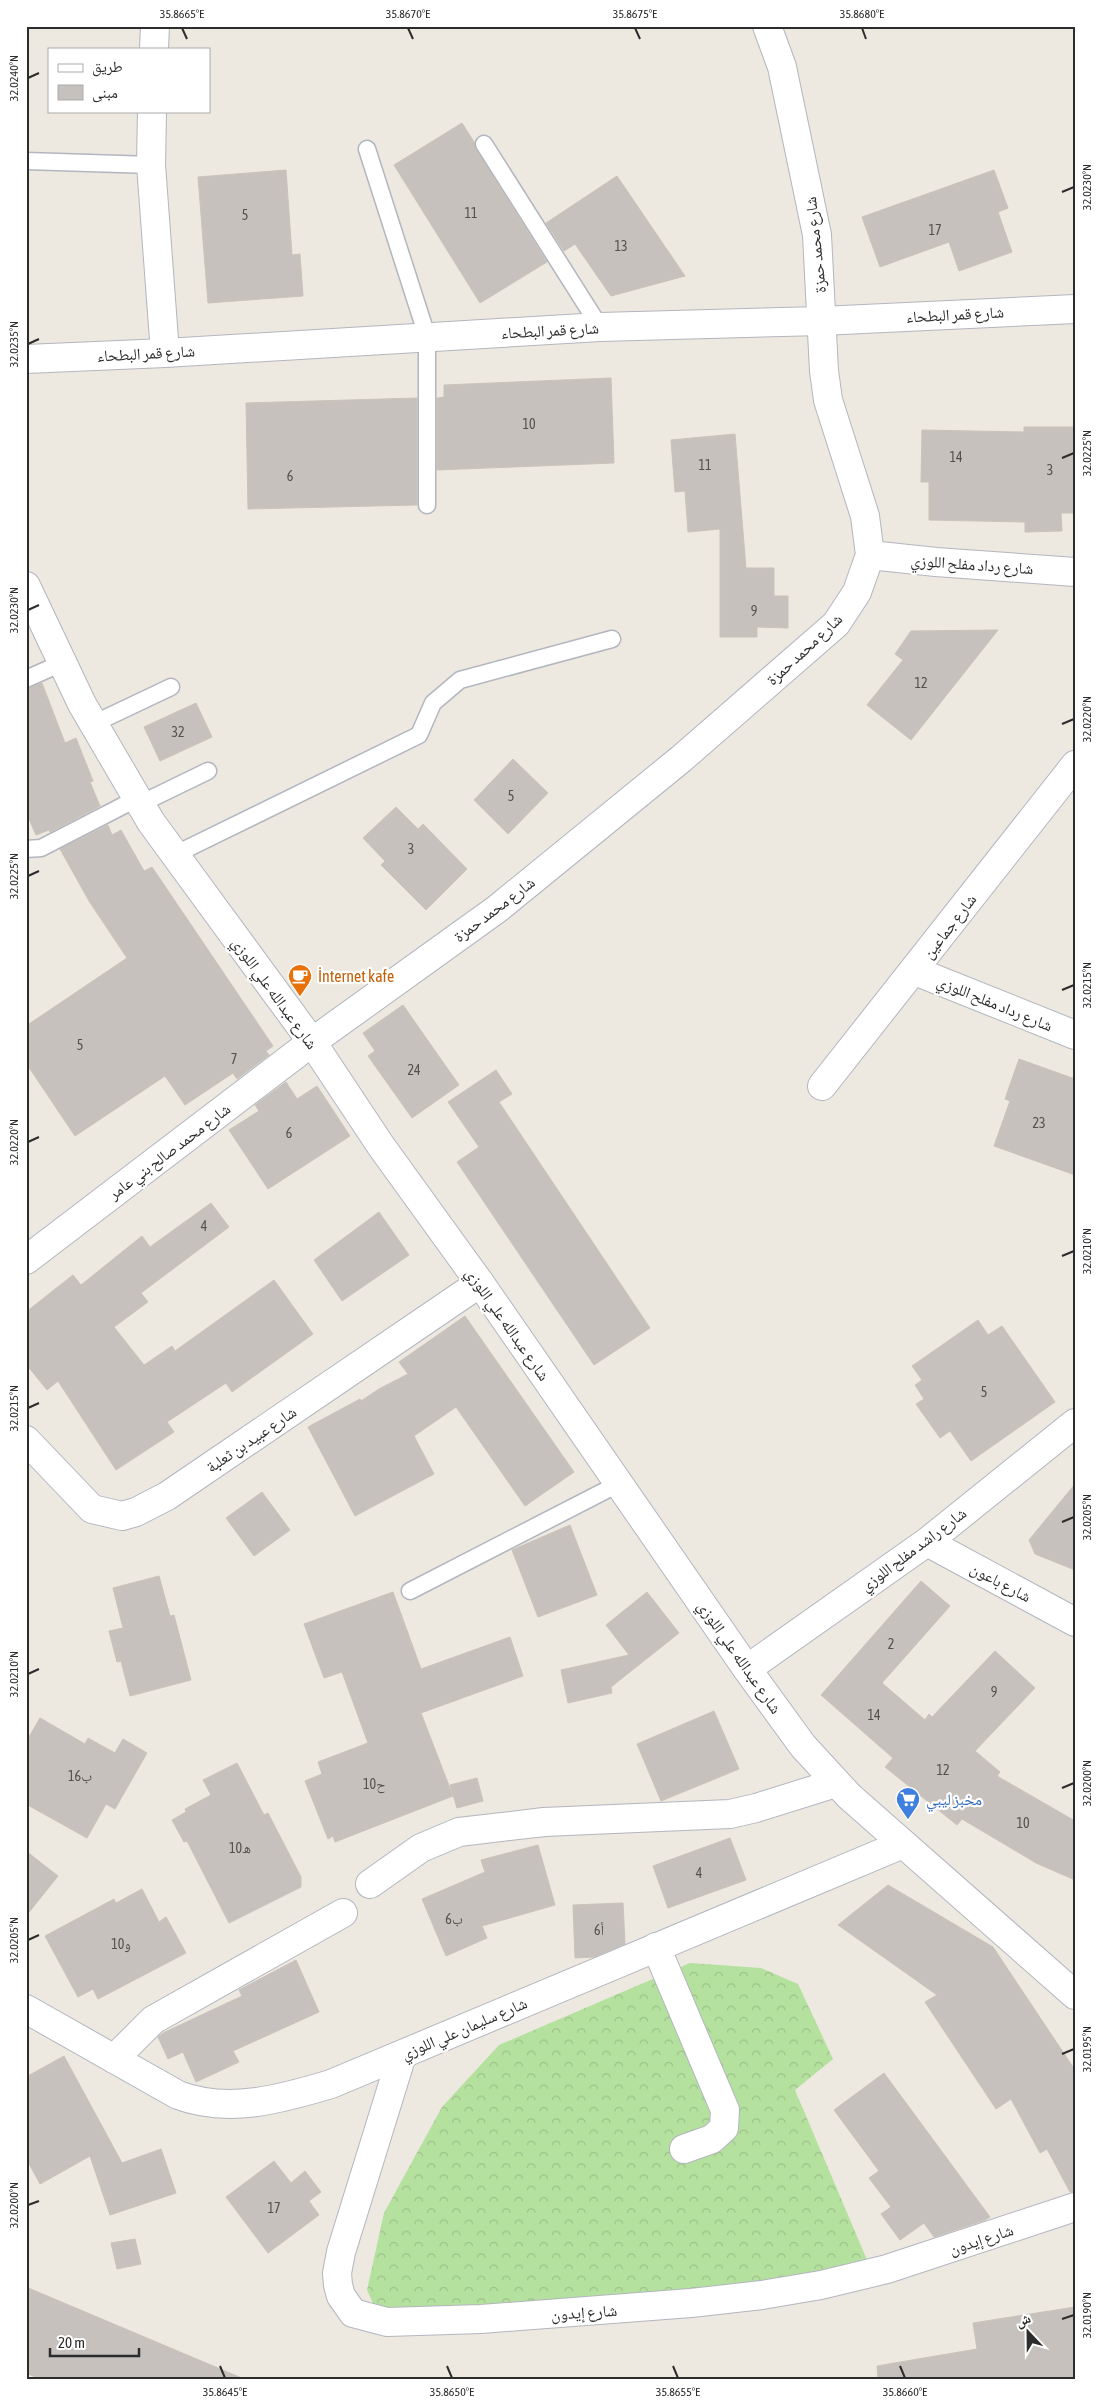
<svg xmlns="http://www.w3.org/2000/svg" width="1101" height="2405" viewBox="0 0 1101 2405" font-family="'Asap Condensed','Noto Naskh Arabic',sans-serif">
<defs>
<pattern id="forest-crowns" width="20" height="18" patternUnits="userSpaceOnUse" patternTransform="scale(1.25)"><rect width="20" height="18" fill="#b5e19f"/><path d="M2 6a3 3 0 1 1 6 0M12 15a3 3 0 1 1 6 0" fill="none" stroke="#9cc189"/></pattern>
</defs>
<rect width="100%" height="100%" fill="#ede8e0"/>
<polygon fill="url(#forest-crowns)" points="690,1963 761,1968 798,1984 833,2059 795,2090 870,2267 684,2297 376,2310 367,2290 384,2213 442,2107 499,2045"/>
<g fill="#c6c1bc" stroke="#c9c3b9">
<polygon points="462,123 474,142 476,149 547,262 480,303 394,165"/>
<polygon points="286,170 292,255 300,254 303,296 208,303 198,177"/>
<polygon points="994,170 1008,208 998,212 1012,252 959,271 949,242 880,267 862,217"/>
<polygon points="617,176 685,276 611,296 575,244 564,251 546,223"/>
<polygon points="611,378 614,463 437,470 437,398 444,397 444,385"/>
<polygon points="417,398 417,505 248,509 246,403"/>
<polygon points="1024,427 1075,427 1075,513 1061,513 1062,531 1025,532 1025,522 929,520 929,482 921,482 922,430 1024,432"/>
<polygon points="735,434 746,568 774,568 774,596 788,596 788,628 757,627 757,637 720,637 720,529 688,532 685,491 675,492 671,440"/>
<polygon points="998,630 911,740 867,705 903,660 895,654 911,631"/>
<polygon points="42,683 65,743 76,738 93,781 90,782 100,806 50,832 49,830 36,835 26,812 26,689"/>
<polygon points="196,703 212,737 160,761 144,727"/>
<polygon points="513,759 548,793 508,834 474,800"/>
<polygon points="396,807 418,829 423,824 467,869 426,910 381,865 385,861 363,838"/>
<polygon points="108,825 112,835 121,830 144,871 152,867 273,1046 266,1051 269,1055 237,1079 233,1073 185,1105 165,1076 75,1136 26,1063 26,1026 127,958 89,901 60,849"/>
<polygon points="403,1005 459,1085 412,1118 368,1056 375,1051 363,1033"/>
<polygon points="1019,1059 1075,1079 1075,1175 994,1146 1010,1101 1005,1099"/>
<polygon points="496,1070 512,1094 499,1102 650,1328 594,1365 457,1162 479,1147 448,1102"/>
<polygon points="286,1082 297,1099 317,1086 350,1136 268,1189 229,1130 259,1111 255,1105"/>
<polygon points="211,1203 229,1227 141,1293 148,1302 114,1327 144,1365 172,1346 175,1351 274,1280 313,1334 232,1392 226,1383 167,1422 174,1432 116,1470 58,1381 47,1390 26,1364 26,1312 73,1275 81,1285 142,1236 150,1247"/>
<polygon points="379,1212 409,1255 342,1301 314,1260"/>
<polygon points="465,1316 574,1472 525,1506 456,1407 414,1436 434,1474 355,1516 308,1427 360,1399 361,1401 379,1389 408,1374 399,1362"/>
<polygon points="978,1320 988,1335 1002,1326 1055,1402 971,1461 950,1431 940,1438 916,1404 924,1399 915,1385 922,1380 912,1366"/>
<polygon points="1075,1484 1075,1570 1035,1554 1029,1540"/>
<polygon points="262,1492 290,1530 254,1556 226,1518"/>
<polygon points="570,1525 597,1595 538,1617 512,1550"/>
<polygon points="159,1576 170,1616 174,1615 191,1680 130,1696 121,1661 117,1662 109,1631 123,1628 113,1588"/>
<polygon points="921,1581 950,1606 882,1683 925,1720 929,1714 932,1717 995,1651 1035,1688 975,1751 1000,1772 997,1776 1075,1821 1075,1880 1036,1863 962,1819 957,1825 885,1767 893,1758 821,1695"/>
<polygon points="393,1592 421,1669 510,1637 523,1676 421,1713 453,1796 335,1842 333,1836 328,1839 305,1781 322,1774 318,1762 368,1743 342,1672 324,1678 304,1624"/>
<polygon points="647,1592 679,1633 611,1687 612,1693 568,1703 561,1670 629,1655 606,1625"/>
<polygon points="714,1711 739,1769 661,1801 637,1744"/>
<polygon points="40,1718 85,1744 88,1738 115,1753 123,1739 147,1753 115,1809 106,1804 87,1838 26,1804 26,1742"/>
<polygon points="237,1763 264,1815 268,1813 301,1877 301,1887 229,1923 187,1841 184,1842 172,1820 186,1812 185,1809 211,1795 203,1780"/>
<polygon points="477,1778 483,1801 457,1808 450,1785"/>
<polygon points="730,1838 746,1880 668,1908 653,1866"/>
<polygon points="538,1845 555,1905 482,1926 487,1938 446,1956 422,1899 485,1872 481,1860"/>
<polygon points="26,1851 58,1876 26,1916"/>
<polygon points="888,1885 993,1947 1075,2070 1075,2192 1070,2192 1047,2149 1040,2153 1011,2099 996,2109 925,2002 937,1995 838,1925"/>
<polygon points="142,1889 159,1922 166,1917 186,1953 98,1999 93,1989 78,1997 45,1936 114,1899 116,1903"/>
<polygon points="623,1903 625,1944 594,1957 575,1958 573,1905"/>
<polygon points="296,1960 319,2012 233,2051 239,2062 196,2082 183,2052 168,2059 158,2037 163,2033 242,1996 239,1990"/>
<polygon points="64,2056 122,2163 161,2149 176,2193 110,2215 90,2156 40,2184 26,2158 26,2077"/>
<polygon points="884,2073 990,2217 985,2220 934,2237 924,2223 900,2240 881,2214 891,2207 869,2178 879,2171 834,2110"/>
<polygon points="274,2161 291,2183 305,2171 321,2192 309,2201 319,2215 268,2253 226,2197"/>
<polygon points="135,2239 141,2264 117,2269 111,2243"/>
<polygon points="26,2287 244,2379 40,2379 26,2373"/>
<polygon points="1075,2307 1075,2379 878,2379 877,2366 977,2349 973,2323"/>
</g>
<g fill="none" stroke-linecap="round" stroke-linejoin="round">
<g stroke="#b3b6bf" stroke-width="19">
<g id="service">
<polyline points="484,144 600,327"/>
<polyline points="367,149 427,336 427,505"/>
<polyline points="26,161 151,165"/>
<polyline points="26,679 62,663"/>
<polyline points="93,724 171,687"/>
<polyline points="140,804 208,771"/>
<polyline points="26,849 41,848 136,799"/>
<polyline points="174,855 419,735 433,703 460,680 612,639"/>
<polyline points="410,1591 620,1483"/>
</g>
</g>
<g stroke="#b3b6bf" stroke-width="30">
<g id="minor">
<polyline points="154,49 155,26"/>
<polyline points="152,111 151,165 165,353"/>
<polyline points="26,359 165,353 600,327 821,321 1075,309"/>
<polyline points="870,555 936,562 1075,572"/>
<polyline points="915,971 1075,1035"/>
<polyline points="822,1086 1075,765"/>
<polyline points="26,1260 312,1042 497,909 681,759 836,624 857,592 870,555 865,516 828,400 824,371 817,235 782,67 767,26"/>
<polyline points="26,1440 92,1509 122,1516 136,1512 167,1496 480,1283"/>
<polyline points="927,1542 1075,1622"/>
<polyline points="747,1669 927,1542 1075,1423"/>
<polyline points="370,1884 421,1848 459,1832 544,1822 730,1814 756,1808 836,1783"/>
<polyline points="656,1947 725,2110 724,2128 712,2139 684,2149"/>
<path d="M26,2009L178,2095C228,2114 281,2099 331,2084L903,1844"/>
<polyline points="402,2055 341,2252 337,2273 338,2285 341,2296 353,2313 387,2322 481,2319 691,2303 762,2295 821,2285 887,2269 1075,2207"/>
<polyline points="114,2059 153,2020 343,1913"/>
</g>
</g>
<g stroke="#b3b6bf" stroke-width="30">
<polyline id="tertiary" points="26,586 82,704 151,822 312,1042 381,1146 480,1283 747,1669 803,1746 849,1796 1075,1995"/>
</g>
<use href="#service" stroke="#fff" stroke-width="16"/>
<use href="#minor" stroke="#fff" stroke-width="28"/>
<use href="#tertiary" stroke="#fff" stroke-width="28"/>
</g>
<path fill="none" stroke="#2c2c2c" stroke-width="2" d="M182,28L187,39M408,28L413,39M635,28L640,39M862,28L866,39M28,78L39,73M1062,192L1074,187M28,344L39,339M1062,458L1074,453M28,610L39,605M1062,724L1074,719M28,876L39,871M1062,990L1074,985M28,1142L39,1137M1062,1256L1074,1251M28,1408L39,1403M1062,1522L1074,1517M28,1674L39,1669M1062,1788L1074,1783M28,1940L39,1935M1062,2054L1074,2049M28,2205L39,2201M1062,2319L1074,2315M220,2366L225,2378M447,2366L452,2378M673,2366L678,2378M900,2366L905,2378"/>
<defs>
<g id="cafe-pin" transform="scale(1.25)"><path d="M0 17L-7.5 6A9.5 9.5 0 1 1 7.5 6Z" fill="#e8710a" stroke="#fff"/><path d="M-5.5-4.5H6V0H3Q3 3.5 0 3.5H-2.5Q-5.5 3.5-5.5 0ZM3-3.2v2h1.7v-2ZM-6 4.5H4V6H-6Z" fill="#fff"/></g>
<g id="supermarket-pin" transform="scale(1.25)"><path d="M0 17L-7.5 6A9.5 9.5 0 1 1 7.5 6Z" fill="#3f7fe0" stroke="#fff"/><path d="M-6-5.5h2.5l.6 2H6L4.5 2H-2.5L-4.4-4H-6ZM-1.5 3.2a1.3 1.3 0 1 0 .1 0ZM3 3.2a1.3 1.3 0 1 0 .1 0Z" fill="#fff"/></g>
</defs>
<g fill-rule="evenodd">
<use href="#cafe-pin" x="300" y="976"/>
<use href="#supermarket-pin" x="908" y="1799"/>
</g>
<g text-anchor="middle" stroke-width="4.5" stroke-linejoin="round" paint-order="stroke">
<g font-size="14" fill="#525150">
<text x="471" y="218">11</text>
<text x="245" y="220">5</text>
<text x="935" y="235">17</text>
<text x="621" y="251">13</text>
<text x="529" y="429">10</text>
<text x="956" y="462">14</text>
<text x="705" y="470">11</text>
<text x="1050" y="475">3</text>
<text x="290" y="481">6</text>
<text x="754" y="616">9</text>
<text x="921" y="688">12</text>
<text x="178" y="737">32</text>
<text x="511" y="801">5</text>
<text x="411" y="854">3</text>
<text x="80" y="1050">5</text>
<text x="234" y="1064">7</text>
<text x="414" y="1075">24</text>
<text x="1039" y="1128">23</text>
<text x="289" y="1138">6</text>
<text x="204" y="1231">4</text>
<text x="984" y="1397">5</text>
<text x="891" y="1649">2</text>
<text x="994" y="1697">9</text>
<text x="874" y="1720">14</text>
<text x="943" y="1775">12</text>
<text x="80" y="1781">16ب</text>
<text x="374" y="1789">10ح</text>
<text x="1023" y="1828">10</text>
<text x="240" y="1853">10ه</text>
<text x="699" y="1878">4</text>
<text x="454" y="1924">6ب</text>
<text x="599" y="1935">6أ</text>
<text x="121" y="1949">10و</text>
<text x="274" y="2213">17</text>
</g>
<g font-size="16" fill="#2c2c2c" stroke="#fff">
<text transform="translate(815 245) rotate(-96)" y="6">شارع محمد حمزة</text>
<text transform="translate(955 314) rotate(-3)" y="6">شارع قمر البطحاء</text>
<text transform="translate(550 330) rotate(-3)" y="6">شارع قمر البطحاء</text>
<text transform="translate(146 353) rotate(-3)" y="6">شارع قمر البطحاء</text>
<text transform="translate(972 564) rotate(4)" y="6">شارع رداد مفلح اللوزي</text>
<text transform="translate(804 649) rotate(-43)" y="6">شارع محمد حمزة</text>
<text transform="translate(494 909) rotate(-37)" y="6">شارع محمد حمزة</text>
<text transform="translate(949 926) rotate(-52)" y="6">شارع جماعين</text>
<text transform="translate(275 993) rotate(54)" y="6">شارع عبدالله علي اللوزي</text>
<text transform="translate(995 1003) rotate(22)" y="6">شارع رداد مفلح اللوزي</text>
<text transform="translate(169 1151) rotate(-37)" y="6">شارع محمد صالح بني عامر</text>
<text transform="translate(508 1324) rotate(55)" y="6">شارع عبدالله علي اللوزي</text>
<text transform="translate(251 1439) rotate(-34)" y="6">شارع عبيد بن ثعلبة</text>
<text transform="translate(913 1549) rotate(-37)" y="6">شارع راشد مفلح اللوزي</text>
<text transform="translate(1001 1582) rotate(28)" y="6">شارع باعون</text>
<text transform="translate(740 1657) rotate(55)" y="6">شارع عبدالله علي اللوزي</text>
<text transform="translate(464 2028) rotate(-23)" y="6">شارع سليمان علي اللوزي</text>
<text transform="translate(981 2239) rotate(-18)" y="6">شارع إيدون</text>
<text transform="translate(584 2312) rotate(-4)" y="6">شارع إيدون</text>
</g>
<g font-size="16" fill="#c56008" stroke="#fff" text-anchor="start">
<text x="318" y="982">İnternet kafe</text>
</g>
<g font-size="16" fill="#366cbe" stroke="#fff" text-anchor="start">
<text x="926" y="1805">مخبز ليبي</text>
</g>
</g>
<rect width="1101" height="2405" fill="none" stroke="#ffffff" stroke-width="55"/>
<rect x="48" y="48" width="162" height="65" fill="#ffffff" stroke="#ababab"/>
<rect x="58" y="64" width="25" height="8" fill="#ffffff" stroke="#ababab"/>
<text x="92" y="72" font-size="15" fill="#2c2c2c">طريق</text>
<rect x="58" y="85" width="25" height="15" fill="#c6c1bc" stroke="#ababab"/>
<text x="92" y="98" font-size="15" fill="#2c2c2c">مبنى</text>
<g transform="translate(1028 2332) rotate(338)" stroke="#ffffff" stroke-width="4" paint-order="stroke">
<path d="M0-4L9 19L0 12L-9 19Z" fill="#2c2c2c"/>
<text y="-8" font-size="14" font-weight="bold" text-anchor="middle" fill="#2c2c2c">ش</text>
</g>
<path d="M50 2348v8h89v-8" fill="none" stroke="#2c2c2c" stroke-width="2.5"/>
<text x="58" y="2348" font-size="15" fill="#2c2c2c" stroke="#ffffff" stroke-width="4" paint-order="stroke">20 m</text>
<rect x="28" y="28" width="1046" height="2350" fill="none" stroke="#2c2c2c" stroke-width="2"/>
<g font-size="12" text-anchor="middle" fill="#2c2c2c">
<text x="182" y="18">35.8665°E</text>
<text x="408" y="18">35.8670°E</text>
<text x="635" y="18">35.8675°E</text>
<text x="862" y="18">35.8680°E</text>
<text transform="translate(14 78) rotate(-90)" y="4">32.0240°N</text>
<text transform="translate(1087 187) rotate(-90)" y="4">32.0230°N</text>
<text transform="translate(14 344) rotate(-90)" y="4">32.0235°N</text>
<text transform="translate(1087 453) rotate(-90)" y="4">32.0225°N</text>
<text transform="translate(14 610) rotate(-90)" y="4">32.0230°N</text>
<text transform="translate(1087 719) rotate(-90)" y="4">32.0220°N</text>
<text transform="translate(14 876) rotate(-90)" y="4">32.0225°N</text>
<text transform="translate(1087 985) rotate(-90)" y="4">32.0215°N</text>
<text transform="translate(14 1142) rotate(-90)" y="4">32.0220°N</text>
<text transform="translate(1087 1251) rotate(-90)" y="4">32.0210°N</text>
<text transform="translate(14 1408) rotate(-90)" y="4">32.0215°N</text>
<text transform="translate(1087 1517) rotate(-90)" y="4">32.0205°N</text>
<text transform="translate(14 1674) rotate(-90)" y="4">32.0210°N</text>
<text transform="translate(1087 1783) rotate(-90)" y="4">32.0200°N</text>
<text transform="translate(14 1940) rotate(-90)" y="4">32.0205°N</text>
<text transform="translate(1087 2049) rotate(-90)" y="4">32.0195°N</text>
<text transform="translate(14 2205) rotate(-90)" y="4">32.0200°N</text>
<text transform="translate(1087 2315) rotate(-90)" y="4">32.0190°N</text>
<text x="225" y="2396">35.8645°E</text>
<text x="452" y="2396">35.8650°E</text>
<text x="678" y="2396">35.8655°E</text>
<text x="905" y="2396">35.8660°E</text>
</g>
</svg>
